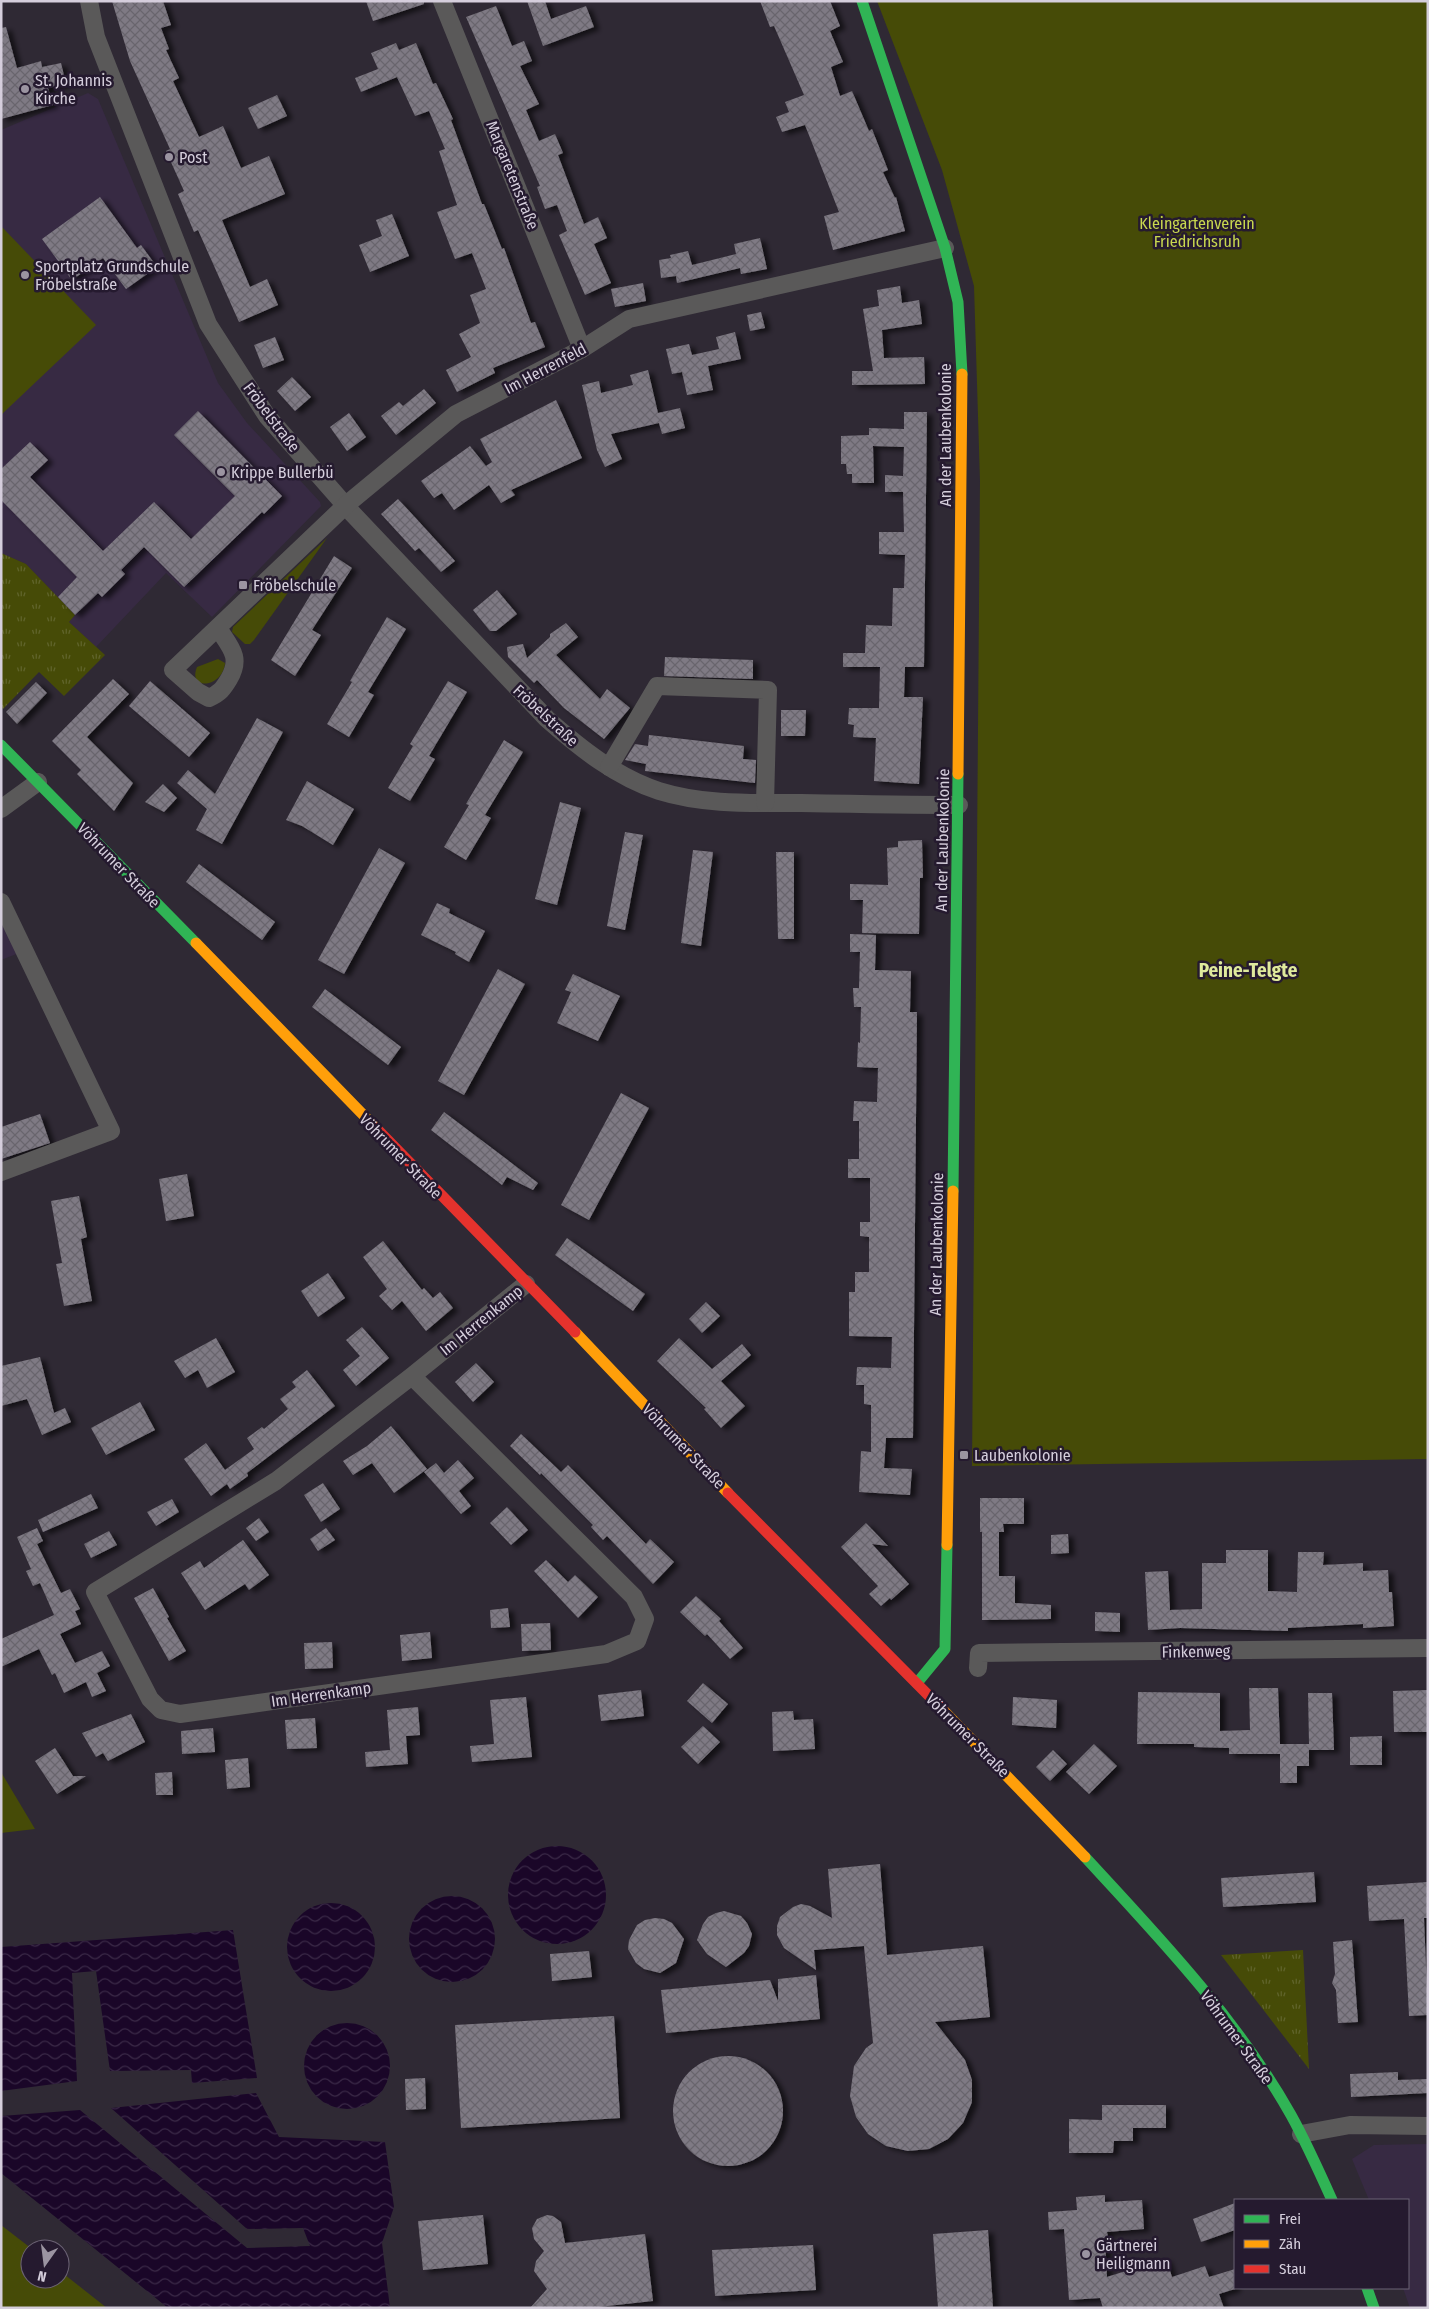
<svg xmlns="http://www.w3.org/2000/svg" width="1429" height="2309" viewBox="0 0 1429 2309" font-family="'Fira Sans Condensed',sans-serif">
<defs>
<pattern id="park-tufts" width="24" height="20" patternUnits="userSpaceOnUse" patternTransform="scale(1.25)"><rect width="24" height="20" fill="#464b07"/><path d="M3 7l-1-3M5 7V3M7 7l1-3M15 17l-1-3M17 17v-4M19 17l1-3" fill="none" stroke="#60642b"/></pattern>
<pattern id="water-waves" width="16" height="10" patternUnits="userSpaceOnUse" patternTransform="scale(1.25)"><rect width="16" height="10" fill="#1a0628"/><path d="M0 5q4-4 8 0t8 0" fill="none" stroke="#3a2947"/></pattern>
<pattern id="building-cross-hatch" width="8" height="8" patternUnits="userSpaceOnUse" patternTransform="scale(1.25)"><rect width="8" height="8" fill="#7f7a84"/><path d="M0 0l8 8M0 8l8-8" fill="none" stroke="#69656d"/></pattern>
<filter id="shadow"><feDropShadow dx="5.5" dy="3" stdDeviation="2.5" flood-color="#0009"/></filter>
</defs>
<rect width="100%" height="100%" fill="#2f2934"/>
<g fill="#372a43">
<polygon points="88,93 98,99 218,383 247,423 320,502 321,506 212,617 166,573 96,647 69,622 75,615 26,564 1,553 1,130"/>
<polygon points="1,915 19,953 1,960"/>
<polygon points="1428,2144 1428,2308 1410,2308 1403,2288 1408,2288 1408,2200 1369,2200 1352,2159 1374,2145"/>
</g>
<g fill="#464b07">
<polygon points="877,1 1428,1 1428,1459 972,1466 980,481 974,286 942,170"/>
<polygon points="1,226 96,325 1,415"/>
<polygon points="327,538 254,640 250,644 245,644 232,632 233,627"/>
<path d="M218,659L225,663C223,688 187,691 197,667Z"/>
<polygon points="1,1772 35,1829 1,1833"/>
<polygon points="1,2225 32,2249 30,2249 30,2279 60,2279 60,2271 107,2308 1,2308"/>
</g>
<g fill="url(#park-tufts)">
<polygon points="1,553 26,564 75,615 69,622 105,655 64,696 39,672 3,709 1,707"/>
<polygon points="1303,1950 1309,2069 1221,1955"/>
</g>
<g fill="url(#water-waves)">
<circle cx="557" cy="1895" r="49"/>
<circle cx="452" cy="1939" r="43"/>
<circle cx="331" cy="1947" r="44"/>
<polygon points="233,1930 257,2078 192,2083 191,2070 110,2071 96,1971 72,1973 77,2081 1,2091 1,1947"/>
<circle cx="347" cy="2066" r="43"/>
<polygon points="256,2093 279,2137 385,2142 394,2207 382,2243 390,2308 168,2308 1,2173 1,2116 80,2110 247,2248 310,2246 303,2228 247,2229 111,2108"/>
</g>
<g fill="url(#building-cross-hatch)" filter="url(#shadow)">
<polygon points="112,1 163,1 171,25 161,28 169,49 166,50 179,78 173,81 199,137 223,126 241,168 269,156 285,194 222,220 250,287 267,279 278,305 239,322 198,230 194,232 178,194 184,191 166,151 170,149 130,61"/>
<polygon points="366,1 424,1 424,4 373,21"/>
<polygon points="527,1 545,1 551,19 586,6 594,27 543,46"/>
<polygon points="760,1 830,1 840,26 830,31 843,62 831,67 840,96 852,91 869,131 872,129 888,170 883,172 895,198 896,197 905,231 833,250 824,216 839,212 805,125 782,132 776,117 789,112 785,102 804,95 774,26 770,27"/>
<polygon points="496,6 512,46 524,41 532,61 520,66 539,104 526,110 539,141 555,134 563,153 558,155 584,224 598,217 607,238 594,244 611,283 585,295 559,235 567,231 557,205 545,209 537,187 540,186 466,17"/>
<polygon points="6,27 17,68 41,61 42,67 61,63 66,84 48,88 53,105 1,119 1,28"/>
<polygon points="396,43 399,50 416,43 433,84 436,83 453,119 451,120 482,204 484,204 502,249 504,248 531,323 535,322 545,347 493,368 495,373 457,392 446,370 471,357 459,334 480,323 470,295 486,289 472,253 455,259 437,212 457,205 439,151 445,149 429,111 415,116 397,77 361,92 355,78 378,69 371,53"/>
<polygon points="277,95 287,116 258,129 248,108"/>
<polygon points="100,197 137,248 141,245 157,267 126,289 103,258 72,280 42,239"/>
<polygon points="392,214 409,256 370,272 359,245 382,236 376,220"/>
<polygon points="760,238 767,269 741,274 740,268 677,283 676,276 661,278 659,260 671,258 670,255 688,251 692,265 736,254 734,244"/>
<polygon points="643,283 646,301 615,307 611,289"/>
<polygon points="900,286 902,303 919,300 922,324 882,330 884,358 924,357 925,384 852,385 852,371 873,371 863,309 879,306 877,290"/>
<polygon points="761,312 765,328 750,331 747,315"/>
<polygon points="735,332 741,359 708,366 713,390 687,395 682,372 672,374 666,349 689,344 692,355 719,349 716,337"/>
<polygon points="275,337 284,360 263,368 254,345"/>
<polygon points="648,370 658,413 680,408 685,428 662,434 659,423 611,434 622,459 605,467 597,450 582,385 599,381 601,393 633,385 630,375"/>
<polygon points="292,377 311,397 295,411 277,391"/>
<polygon points="424,389 436,403 396,435 381,416 399,402 403,406"/>
<polygon points="556,400 582,458 511,490 515,495 501,503 489,485 454,510 442,493 434,498 421,481 470,446 486,466 492,462 480,439"/>
<polygon points="198,411 282,496 264,514 262,512 184,587 144,547 121,570 125,574 102,597 98,593 75,615 58,597 77,577 1,500 1,469 30,442 48,460 30,477 103,551 154,502 191,539 235,496 174,435"/>
<polygon points="904,412 927,412 924,667 905,667 904,697 923,697 919,784 874,781 876,738 853,737 854,725 848,724 849,708 879,708 880,667 843,667 843,653 865,653 866,625 892,626 893,588 904,588 905,555 879,554 879,532 904,532 903,492 885,492 885,475 903,476 904,447 873,446 874,483 852,483 852,474 847,474 846,464 841,464 841,436 869,435 869,428 904,429"/>
<polygon points="349,413 366,437 347,451 330,427"/>
<polygon points="398,499 412,514 455,561 441,572 419,548 415,551 381,514"/>
<polygon points="334,556 352,568 312,630 321,635 295,676 271,660"/>
<polygon points="497,590 517,614 496,631 490,631 473,610"/>
<polygon points="387,617 406,629 368,692 374,695 349,737 327,724 352,682 350,681"/>
<polygon points="566,623 578,637 556,655 600,699 607,689 630,708 604,739 564,708 537,680 534,683 508,657 507,647 523,644 527,658 550,637 550,634"/>
<polygon points="665,657 753,660 753,679 664,676"/>
<polygon points="113,679 129,694 87,737 133,783 114,811 77,774 81,770 52,741"/>
<polygon points="150,681 210,733 189,757 129,706"/>
<polygon points="448,681 467,692 429,756 435,759 410,801 388,788 413,746 410,744"/>
<polygon points="36,682 47,693 17,724 6,712"/>
<polygon points="781,710 806,710 805,736 781,736"/>
<polygon points="257,718 283,732 222,844 196,830 207,809 177,783 188,770 215,794"/>
<polygon points="649,735 744,746 743,759 756,760 755,783 645,771 646,764 625,760 635,744 648,746"/>
<polygon points="504,740 523,752 485,815 491,818 466,860 444,847 469,805 466,804"/>
<polygon points="307,781 354,809 333,845 302,826 286,820"/>
<polygon points="163,784 177,798 164,812 145,802"/>
<polygon points="560,802 581,808 557,905 535,899"/>
<polygon points="625,832 643,835 625,930 607,926"/>
<polygon points="922,840 923,878 920,878 919,934 862,933 863,900 850,900 850,884 888,885 887,848 898,847 898,841"/>
<polygon points="379,848 405,863 344,974 318,960"/>
<polygon points="693,850 713,852 701,946 681,943"/>
<polygon points="776,852 794,852 794,939 778,939"/>
<polygon points="199,864 275,922 262,940 186,882"/>
<polygon points="437,903 450,909 449,913 485,931 469,962 455,954 456,952 421,935"/>
<polygon points="850,934 876,935 875,970 911,971 910,1012 917,1012 913,1438 886,1438 884,1468 912,1469 910,1495 859,1492 861,1451 871,1452 871,1405 864,1404 864,1385 856,1385 857,1367 891,1368 892,1337 849,1336 849,1292 855,1292 855,1272 869,1272 869,1237 860,1236 860,1222 870,1222 870,1178 848,1178 848,1159 859,1159 859,1121 853,1121 854,1101 877,1102 878,1068 857,1067 858,1042 860,1043 861,1007 854,1007 853,988 859,988 860,952 850,952"/>
<polygon points="498,969 525,984 464,1095 438,1081"/>
<polygon points="573,974 620,996 598,1041 557,1023 571,992 565,990"/>
<polygon points="325,989 401,1047 388,1065 312,1007"/>
<polygon points="621,1093 649,1108 589,1220 561,1205"/>
<polygon points="444,1112 538,1183 533,1190 507,1177 502,1185 431,1130"/>
<polygon points="40,1114 50,1143 1,1159 1,1127"/>
<polygon points="187,1174 194,1216 166,1221 159,1179"/>
<polygon points="79,1196 87,1237 81,1239 92,1301 64,1306 56,1264 62,1263 51,1201"/>
<polygon points="567,1238 645,1294 633,1311 555,1255"/>
<polygon points="383,1241 422,1290 424,1288 433,1298 440,1292 453,1308 426,1331 402,1301 392,1310 379,1296 387,1289 363,1257"/>
<polygon points="328,1273 345,1298 318,1317 301,1291"/>
<polygon points="706,1302 720,1316 702,1333 689,1319"/>
<polygon points="362,1327 389,1358 356,1386 343,1370 360,1356 346,1340"/>
<polygon points="216,1338 235,1372 207,1388 198,1370 185,1378 174,1361"/>
<polygon points="679,1338 712,1369 742,1344 751,1355 721,1381 745,1406 721,1428 704,1409 706,1408 657,1361"/>
<polygon points="40,1357 54,1413 65,1408 71,1422 42,1435 27,1399 1,1406 1,1366"/>
<polygon points="476,1363 494,1382 473,1402 455,1382"/>
<polygon points="307,1370 335,1406 247,1473 248,1476 230,1489 227,1484 211,1496 184,1459 206,1443 225,1470 254,1449 247,1438 262,1427 264,1429 288,1409 280,1399 296,1387 292,1382"/>
<polygon points="140,1402 155,1430 106,1455 91,1428"/>
<polygon points="391,1426 427,1469 394,1493 372,1463 353,1475 343,1461 367,1446"/>
<polygon points="521,1434 561,1472 568,1465 646,1544 650,1539 674,1562 653,1584 607,1536 603,1540 591,1527 593,1525 541,1473 540,1475 510,1446"/>
<polygon points="458,1460 474,1478 459,1491 471,1506 461,1514 424,1472 436,1463 444,1473"/>
<polygon points="323,1483 340,1509 321,1522 304,1495"/>
<polygon points="91,1494 98,1508 43,1532 38,1520"/>
<polygon points="980,1498 1024,1498 1024,1524 1003,1524 1004,1532 999,1532 999,1576 1015,1576 1015,1603 1051,1605 1051,1619 982,1620 982,1532 980,1532"/>
<polygon points="172,1499 179,1512 156,1526 147,1512"/>
<polygon points="507,1507 528,1530 511,1545 490,1523"/>
<polygon points="259,1518 269,1532 256,1541 246,1528"/>
<polygon points="866,1523 888,1546 872,1544 909,1584 891,1600 890,1598 881,1606 869,1594 878,1586 841,1547"/>
<polygon points="37,1528 43,1541 37,1544 61,1593 70,1589 80,1609 75,1611 81,1624 60,1634 75,1663 102,1651 110,1666 97,1673 106,1691 92,1697 86,1682 64,1693 55,1673 52,1675 39,1649 1,1667 1,1639 54,1615 40,1583 33,1586 26,1571 31,1569 17,1537"/>
<polygon points="326,1528 335,1540 318,1551 310,1539"/>
<polygon points="109,1531 117,1545 91,1558 84,1544"/>
<polygon points="1068,1534 1069,1553 1051,1554 1051,1535"/>
<polygon points="243,1540 269,1575 249,1590 245,1584 205,1610 181,1573 200,1561 204,1568"/>
<polygon points="1226,1550 1268,1550 1268,1591 1297,1592 1298,1552 1324,1552 1323,1565 1363,1563 1363,1571 1388,1570 1389,1592 1392,1592 1394,1626 1363,1628 1363,1624 1288,1628 1288,1631 1180,1628 1148,1630 1145,1572 1168,1571 1170,1610 1202,1609 1202,1563 1226,1563"/>
<polygon points="546,1560 568,1582 575,1575 598,1597 578,1618 534,1571"/>
<polygon points="153,1588 169,1617 167,1618 186,1651 169,1661 134,1598"/>
<polygon points="696,1596 721,1619 719,1621 743,1648 730,1659 707,1634 705,1636 680,1612"/>
<polygon points="508,1608 510,1627 491,1628 490,1610"/>
<polygon points="1095,1612 1120,1613 1120,1632 1095,1631"/>
<polygon points="550,1623 551,1650 522,1651 521,1624"/>
<polygon points="430,1632 432,1658 402,1661 400,1635"/>
<polygon points="332,1642 333,1668 305,1669 304,1643"/>
<polygon points="703,1683 728,1704 712,1723 687,1701"/>
<polygon points="1249,1688 1278,1688 1280,1744 1309,1744 1308,1693 1332,1693 1334,1750 1309,1750 1309,1766 1297,1766 1297,1783 1280,1783 1280,1754 1229,1754 1229,1748 1194,1747 1194,1744 1137,1744 1138,1692 1220,1693 1220,1731 1250,1730"/>
<polygon points="641,1690 644,1716 601,1721 598,1695"/>
<polygon points="1428,1690 1427,1732 1394,1732 1393,1691"/>
<polygon points="526,1697 532,1757 472,1762 470,1746 494,1744 490,1700"/>
<polygon points="1013,1697 1057,1700 1056,1728 1012,1725"/>
<polygon points="418,1707 420,1735 406,1736 408,1764 366,1767 365,1752 390,1750 387,1710"/>
<polygon points="793,1711 794,1720 813,1719 815,1749 773,1751 772,1712"/>
<polygon points="131,1714 145,1742 108,1761 103,1753 96,1757 82,1733"/>
<polygon points="315,1718 317,1748 287,1749 285,1720"/>
<polygon points="703,1726 720,1742 698,1764 681,1747"/>
<polygon points="213,1728 215,1752 182,1754 181,1731"/>
<polygon points="1382,1736 1382,1765 1350,1765 1350,1737"/>
<polygon points="1094,1744 1117,1766 1089,1794 1066,1772"/>
<polygon points="55,1748 73,1776 86,1776 57,1794 35,1761"/>
<polygon points="1053,1750 1067,1764 1050,1781 1036,1767"/>
<polygon points="248,1758 250,1787 227,1789 225,1760"/>
<polygon points="172,1772 173,1795 156,1795 155,1773"/>
<polygon points="880,1864 887,1955 983,1946 990,2017 935,2022 965,2060 972,2080 972,2102 963,2123 948,2139 929,2149 908,2151 886,2146 868,2134 856,2117 850,2096 854,2066 866,2048 873,2043 864,1946 814,1950 816,1970 784,1948 777,1935 777,1926 780,1917 793,1907 801,1904 810,1906 832,1918 828,1869"/>
<polygon points="1314,1872 1316,1902 1223,1907 1221,1878"/>
<polygon points="1428,1882 1428,1918 1424,1918 1428,2015 1409,2016 1404,1919 1369,1921 1367,1886"/>
<polygon points="724,1911 741,1916 747,1923 752,1934 749,1946 744,1953 726,1967 707,1954 697,1940 703,1924 708,1917 716,1913"/>
<polygon points="655,1918 664,1919 672,1923 684,1939 676,1963 660,1973 644,1969 636,1963 628,1949 629,1940 637,1925 645,1920"/>
<polygon points="1352,1940 1358,2022 1338,2023 1336,1990 1332,1983 1335,1974 1333,1942"/>
<polygon points="589,1951 592,1977 552,1981 550,1954"/>
<polygon points="816,1975 820,2019 666,2033 661,1990 770,1980 778,2001 778,1979"/>
<polygon points="614,2016 620,2118 461,2128 455,2025"/>
<circle cx="728" cy="2111" r="55"/>
<polygon points="1398,2072 1398,2080 1428,2079 1428,2093 1351,2097 1350,2074"/>
<polygon points="425,2078 426,2109 406,2110 405,2079"/>
<polygon points="1102,2105 1166,2105 1166,2128 1133,2128 1133,2141 1114,2141 1113,2153 1069,2153 1069,2119 1102,2120"/>
<polygon points="1105,2195 1105,2202 1142,2200 1144,2229 1107,2232 1108,2237 1105,2237 1107,2277 1166,2258 1172,2277 1205,2266 1209,2277 1235,2269 1235,2289 1219,2294 1224,2308 1103,2308 1100,2298 1069,2300 1064,2229 1049,2230 1048,2212 1077,2210 1076,2197"/>
<polygon points="1235,2203 1235,2230 1201,2242 1193,2219"/>
<polygon points="483,2215 488,2264 423,2270 418,2221"/>
<polygon points="547,2215 553,2216 561,2222 565,2243 645,2234 653,2301 589,2308 530,2308 547,2289 534,2271 536,2261 544,2251 534,2239 532,2228 537,2219"/>
<polygon points="988,2230 993,2308 938,2308 933,2234"/>
<polygon points="813,2245 816,2290 715,2296 712,2250"/>
</g>
<g fill="none" stroke-linecap="round" stroke-linejoin="round">
<g stroke="#5a5959" stroke-width="18">
<path d="M89,1L96,37L208,324L267,416L352,513L547,719C580,748 616,777 659,791C704,805 751,803 798,803C852,804 905,805 959,805"/>
<polyline points="442,1 582,349"/>
<path d="M218,628C230,647 242,657 229,679C223,689 220,693 209,698L198,692L173,670L346,505L456,414L582,349L629,319L945,248"/>
<polyline points="609,767 657,686 768,690 765,803"/>
<polyline points="1,809 38,782"/>
<polyline points="1,902 111,1131 1,1172"/>
<polyline points="412,1376 634,1597 645,1619 637,1641 606,1654 180,1714 161,1710 150,1699 95,1592 276,1481 412,1376 526,1284"/>
<polyline points="978,1668 979,1653 1428,1648"/>
<polyline points="1301,2134 1350,2125 1428,2126"/>
</g>
<g stroke="#30b455" stroke-width="11">
<polyline points="862,1 945,248 958,302 962,374"/>
<polyline points="1,745 196,943"/>
<polyline points="953,1191 958,774"/>
<polyline points="917,1683 945,1649 947,1545"/>
<path d="M1085,1857C1159,1937 1237,2019 1291,2115C1306,2142 1319,2171 1332,2200"/>
<polyline points="1367,2288 1374,2308"/>
</g>
<g stroke="#ff9f0a" stroke-width="11">
<polyline points="958,774 962,374"/>
<polyline points="196,943 376,1128"/>
<polyline points="575,1332 728,1493"/>
<polyline points="947,1545 953,1191"/>
<polyline points="943,1710 1085,1857"/>
</g>
<g stroke="#e5322d" stroke-width="11">
<polyline points="376,1128 575,1332"/>
<polyline points="728,1493 943,1710"/>
</g>
</g>
<g fill="#9b94a1" stroke="#251a2f" stroke-width="2">
<circle cx="25" cy="89" r="5"/>
<circle cx="169" cy="157" r="5"/>
<circle cx="25" cy="275" r="5"/>
<circle cx="221" cy="472" r="5"/>
<rect x="238" y="580" width="10" height="10" rx="2.5"/>
<rect x="959" y="1450" width="10" height="10" rx="2.5"/>
<circle cx="1086" cy="2254" r="5"/>
</g>
<g text-anchor="middle" stroke-width="5" stroke-linejoin="round" paint-order="stroke">
<g font-size="16" fill="#d5cedc" stroke="#251a2f" text-anchor="start">
<text x="35" y="86">St. Johannis<tspan x="35" dy="18">Kirche</tspan></text>
<text x="179" y="163">Post</text>
<text x="35" y="272">Sportplatz Grundschule<tspan x="35" dy="18">Fröbelstraße</tspan></text>
<text x="231" y="478">Krippe Bullerbü</text>
<text x="253" y="591">Fröbelschule</text>
<text x="974" y="1461">Laubenkolonie</text>
<text x="1096" y="2251">Gärtnerei<tspan x="1096" dy="18">Heiligmann</tspan></text>
</g>
<g font-size="16" fill="#d5cedc" stroke="#251a2f">
<text transform="translate(513 175) rotate(68)" y="6">Margaretenstraße</text>
<text transform="translate(545 368) rotate(-28)" y="6">Im Herrenfeld</text>
<text transform="translate(272 417) rotate(53)" y="6">Fröbelstraße</text>
<text transform="translate(945 435) rotate(-90)" y="6">An der Laubenkolonie</text>
<text transform="translate(546 715) rotate(43)" y="6">Fröbelstraße</text>
<text transform="translate(942 840) rotate(-89)" y="6">An der Laubenkolonie</text>
<text transform="translate(119 865) rotate(46)" y="6">Vöhrumer Straße</text>
<text transform="translate(401 1156) rotate(46)" y="6">Vöhrumer Straße</text>
<text transform="translate(936 1244) rotate(-89)" y="6">An der Laubenkolonie</text>
<text transform="translate(481 1320) rotate(-39)" y="6">Im Herrenkamp</text>
<text transform="translate(684 1446) rotate(46)" y="6">Vöhrumer Straße</text>
<text transform="translate(1196 1651) rotate(-1)" y="6">Finkenweg</text>
<text transform="translate(321 1694) rotate(-8)" y="6">Im Herrenkamp</text>
<text transform="translate(968 1735) rotate(45)" y="6">Vöhrumer Straße</text>
<text transform="translate(1237 2037) rotate(54)" y="6">Vöhrumer Straße</text>
</g>
<g font-size="16" fill="#c9d84f" stroke="#251a2f">
<text x="1197" y="229">Kleingartenverein<tspan x="1197" dy="18">Friedrichsruh</tspan></text>
</g>
<g font-size="19" font-weight="bold" fill="#dfea9c" stroke="#251a2f">
<text x="1248" y="977">Peine-Telgte</text>
</g>
</g>
<rect width="1429" height="2309" fill="none" stroke="#d5cedc" stroke-width="5"/>
<rect x="1234" y="2199" width="175" height="90" fill="#251a2f" stroke="#6b6274"/>
<rect x="1244" y="2215" width="25" height="8" fill="#30b455" stroke="#6b6274"/>
<text x="1279" y="2224" font-size="15" fill="#d5cedc">Frei</text>
<rect x="1244" y="2240" width="25" height="8" fill="#ff9f0a" stroke="#6b6274"/>
<text x="1279" y="2249" font-size="15" fill="#d5cedc">Zäh</text>
<rect x="1244" y="2265" width="25" height="8" fill="#e5322d" stroke="#6b6274"/>
<text x="1279" y="2274" font-size="15" fill="#d5cedc">Stau</text>
<g transform="translate(45 2264) rotate(194)"><circle r="24" fill="#251a2f" stroke="#6b6274"/>
<path d="M0-4L9 19L0 12L-9 19Z" fill="#9b94a1"/>
<text y="-8" font-size="14" font-weight="bold" text-anchor="middle" fill="#d5cedc">N</text>
</g>
</svg>
